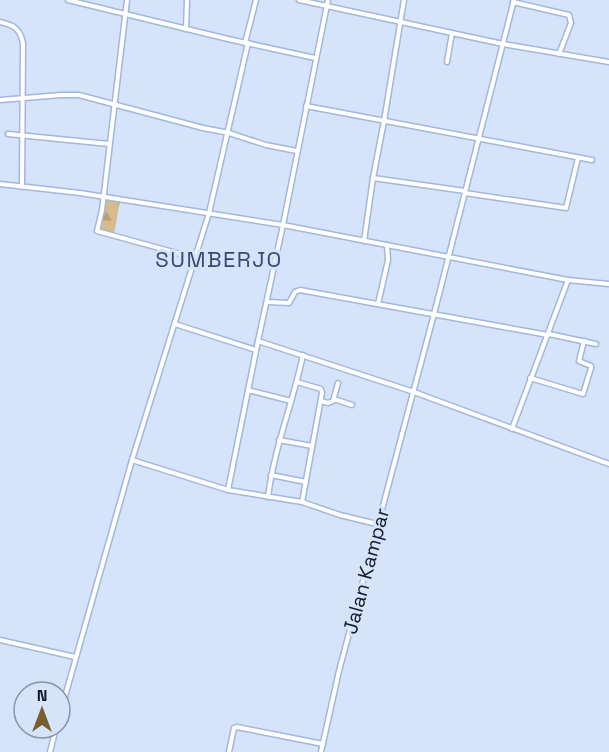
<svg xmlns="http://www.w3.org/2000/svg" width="609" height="752" viewBox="0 0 609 752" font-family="'Space Grotesk',sans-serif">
<defs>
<pattern id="forest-firs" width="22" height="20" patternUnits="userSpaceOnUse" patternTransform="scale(1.5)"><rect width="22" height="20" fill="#d7bb8a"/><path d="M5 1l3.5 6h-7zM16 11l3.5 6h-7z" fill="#b8a077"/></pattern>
</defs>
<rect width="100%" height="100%" fill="#d5e3fb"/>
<polygon fill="url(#forest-firs)" points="103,199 120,201 114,234 98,230"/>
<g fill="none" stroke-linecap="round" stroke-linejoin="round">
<g stroke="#a1b7de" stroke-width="7">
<g id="minor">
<polyline points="68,0 228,39 315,58"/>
<polyline points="127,0 102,210 97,231 195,258"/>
<polyline points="299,0 503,44 609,62"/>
<polyline points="328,0 283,225 568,280 609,284"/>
<polyline points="513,2 569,15 571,23 559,54"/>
<path d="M0,22C13,25 20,28 23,43L22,187"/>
<polyline points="186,29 187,0"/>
<polyline points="245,43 256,0"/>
<polyline points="447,62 452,33"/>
<polyline points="0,100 61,95 79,95 203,128 229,133 266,145 297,151"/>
<polyline points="306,106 592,160"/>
<polyline points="8,134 109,144"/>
<polyline points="373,178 465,191"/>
<polyline points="0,184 80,193 283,225 258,341 414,392 609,464"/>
<polyline points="465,193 566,208 578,158"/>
<polyline points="364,241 373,178 384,121 404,0"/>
<polyline points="268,302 289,303 295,292 300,290 548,335"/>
<polyline points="378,304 388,260 387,245"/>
<polyline points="175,324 256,350"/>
<polyline points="549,334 596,344"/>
<polyline points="530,378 583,394 591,368 591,366 579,361 584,341"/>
<polyline points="297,382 321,389 322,393 302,502"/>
<polyline points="248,390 291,401"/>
<polyline points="334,399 352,405"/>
<polyline points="321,401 328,403 333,401 338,383"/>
<polyline points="512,429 568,280"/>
<polyline points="279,440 312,446"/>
<polyline points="132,460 228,490 302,502 340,515 377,524"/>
<polyline points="271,475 306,482"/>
<polyline points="228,490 258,341"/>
<path d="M268,497C274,448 293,403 303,355"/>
<polyline points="0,640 75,657"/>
<polyline points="60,714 132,460 209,213 248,43"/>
<polyline points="50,752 56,728"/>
<polyline points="229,752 234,728 237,727 323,744"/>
<polyline points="321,752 339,671 434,314 514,0"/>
</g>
</g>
<use href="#minor" stroke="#fff" stroke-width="4"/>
</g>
<g text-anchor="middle" stroke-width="6" stroke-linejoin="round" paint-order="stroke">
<g font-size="20" fill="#131b29" stroke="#d5e3fb">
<text transform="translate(366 571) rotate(-75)" y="7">Jalan Kampar</text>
</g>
<g font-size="22" letter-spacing="1.5" fill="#374a6b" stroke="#d5e3fb">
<text x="219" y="267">SUMBERJO</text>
</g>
</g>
<g transform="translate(42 710)"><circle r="28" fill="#d5e3fb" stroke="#8793a7" stroke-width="1.5"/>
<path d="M0-4.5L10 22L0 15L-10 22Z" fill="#785f30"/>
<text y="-9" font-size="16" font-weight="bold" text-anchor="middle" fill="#131b29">N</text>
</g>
</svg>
